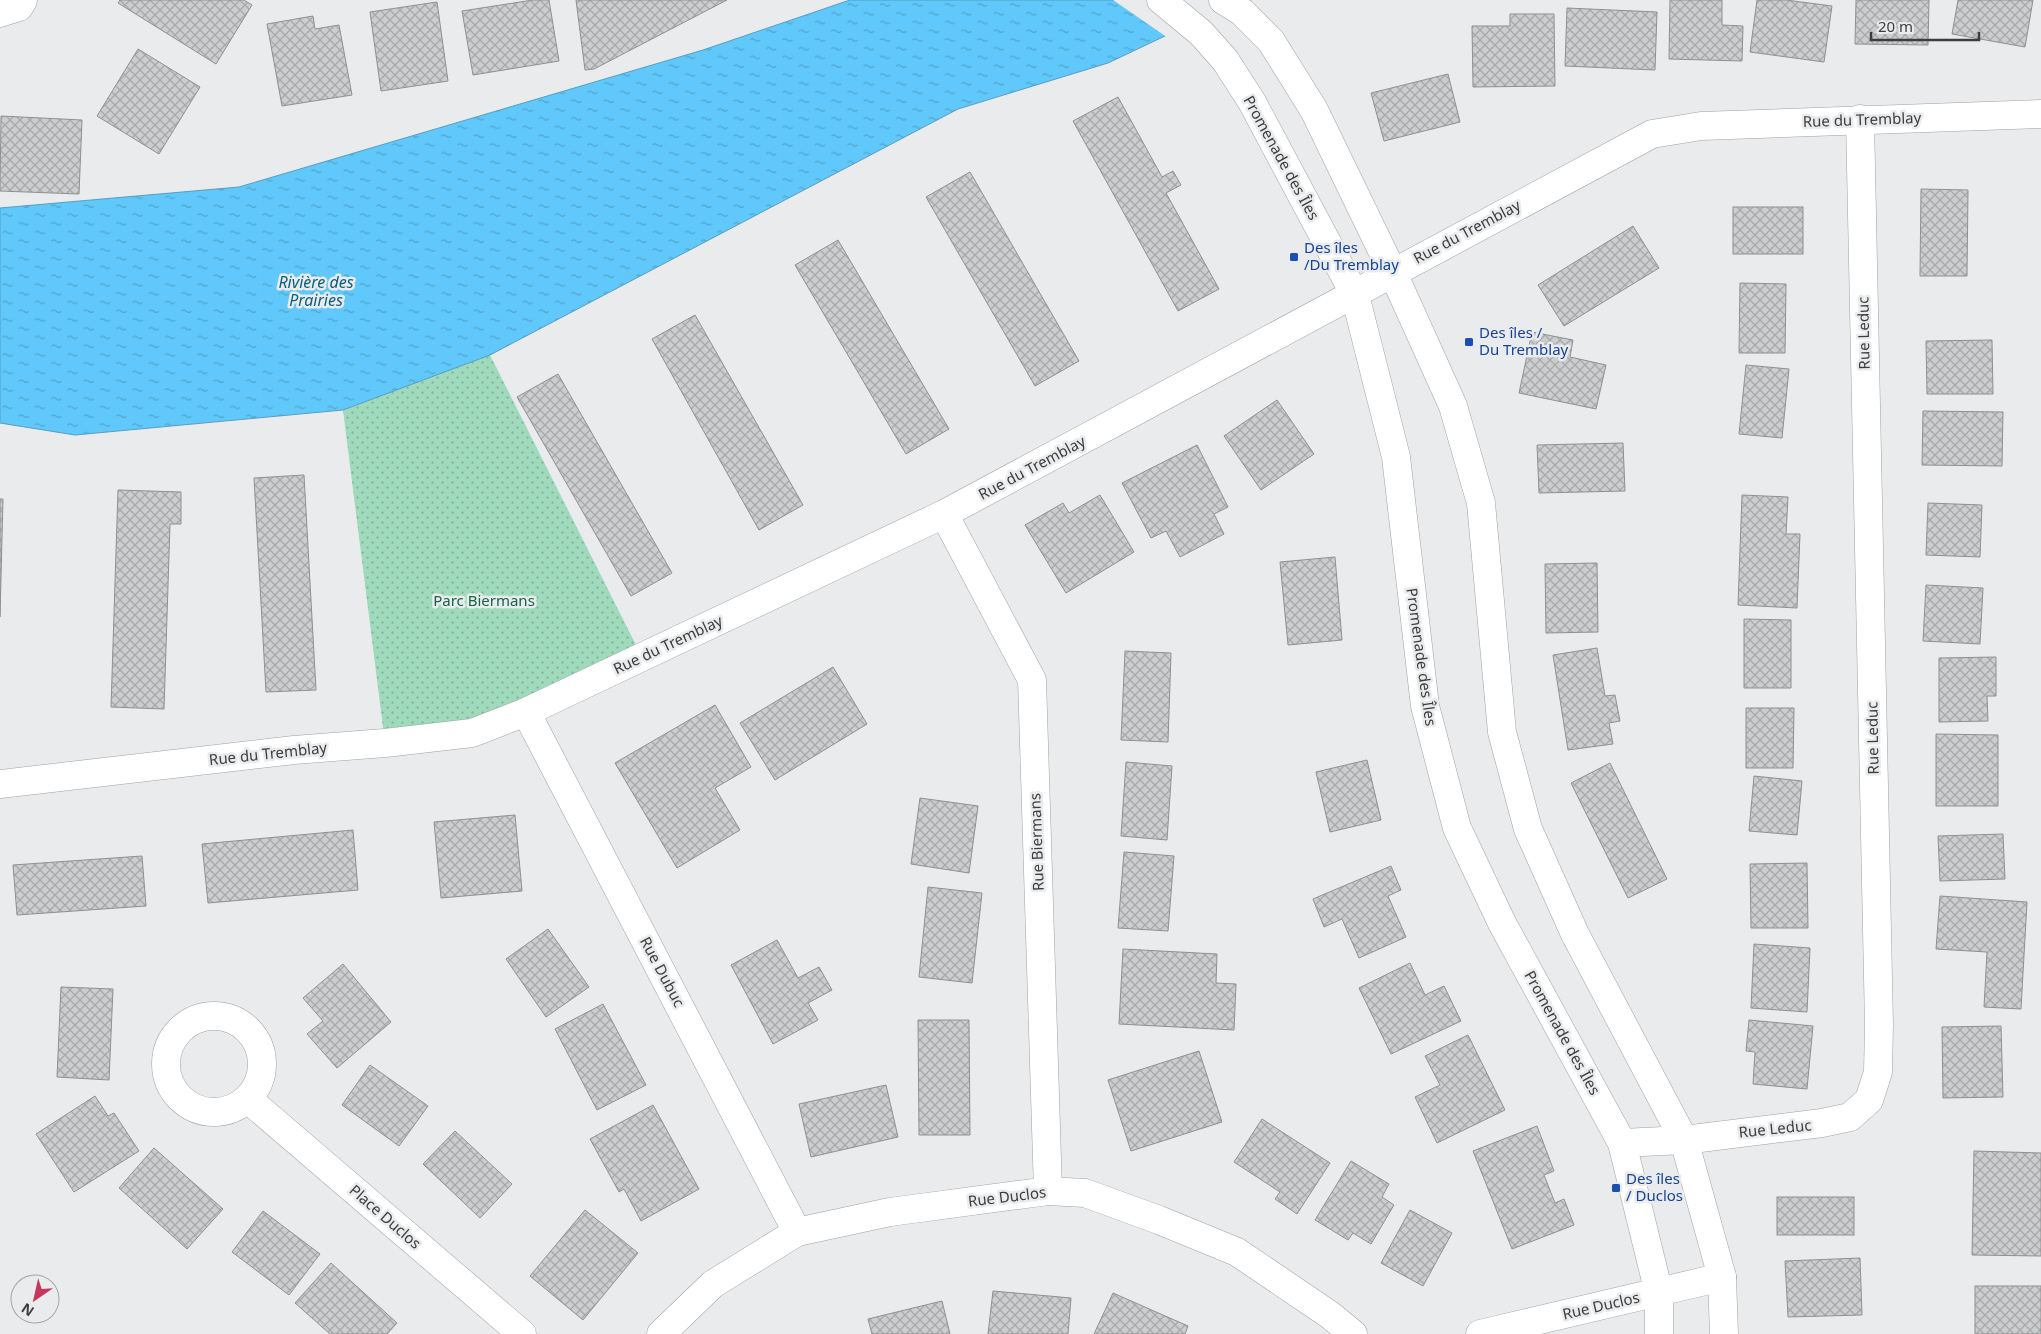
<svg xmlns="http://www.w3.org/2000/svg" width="2041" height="1334" viewBox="0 0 2041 1334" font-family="'Noto Sans',sans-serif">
<defs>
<pattern id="park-dots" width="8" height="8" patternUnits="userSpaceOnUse" patternTransform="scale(1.25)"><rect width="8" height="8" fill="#9edabb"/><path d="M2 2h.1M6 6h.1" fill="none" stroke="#82b299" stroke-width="1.8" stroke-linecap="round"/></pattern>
<pattern id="water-ripples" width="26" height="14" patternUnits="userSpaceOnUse" patternTransform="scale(1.25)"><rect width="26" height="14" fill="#60c8fa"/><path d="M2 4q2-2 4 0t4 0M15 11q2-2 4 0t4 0" fill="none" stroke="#50a4cc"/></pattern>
<pattern id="building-cross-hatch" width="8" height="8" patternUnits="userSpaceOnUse" patternTransform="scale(1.25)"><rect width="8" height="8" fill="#cbcdce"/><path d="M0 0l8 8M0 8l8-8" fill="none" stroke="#a6a8a9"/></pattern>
</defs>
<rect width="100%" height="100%" fill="#e9ebec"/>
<polygon fill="url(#park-dots)" points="490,355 642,657 526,712 385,743 343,410"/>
<polygon fill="url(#water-ripples)" stroke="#559ec2" points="850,0 1241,0 1108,63 958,109 490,355 343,410 75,435 0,423 0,208 239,187 703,50"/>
<polygon fill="#e9ebec" points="1113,0 1243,0 1168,38"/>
<g fill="url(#building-cross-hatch)" stroke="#8e9091">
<polygon points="120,0 244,0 252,5 216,64 118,3"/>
<polygon points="533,0 549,0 559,61 473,75 462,11"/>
<polygon points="576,0 727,0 594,69 585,70"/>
<polygon points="1670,0 1722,0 1722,25 1743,26 1742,61 1669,59"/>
<polygon points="1757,0 1786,0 1832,6 1824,62 1750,52"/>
<polygon points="1856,0 1929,0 1928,45 1855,44"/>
<polygon points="1958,0 2033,0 2025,47 1952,34"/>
<polygon points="437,2 448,81 381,91 370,12"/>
<polygon points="1567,8 1657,12 1655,70 1565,66"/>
<polygon points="1510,14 1554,14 1555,86 1473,87 1472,26 1510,26"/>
<polygon points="313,16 315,29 339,25 352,95 282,106 267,24"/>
<polygon points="138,49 200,87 159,154 97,116"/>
<polygon points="1448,74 1460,122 1384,141 1371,93"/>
<polygon points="1118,97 1162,177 1173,171 1181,185 1166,193 1219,289 1178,311 1073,121"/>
<polygon points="1,116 82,120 79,194 0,191"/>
<polygon points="970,172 1079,361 1035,386 926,197"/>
<polygon points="1921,189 1968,190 1967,276 1920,276"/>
<rect x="1733" y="207" width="70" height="47"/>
<polygon points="1633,226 1659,268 1564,326 1538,285"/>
<polygon points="838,240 949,429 906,454 795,265"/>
<polygon points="1740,283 1786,284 1785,353 1739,353"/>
<polygon points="695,315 803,505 759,530 652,339"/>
<polygon points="1532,332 1573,340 1570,357 1606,365 1596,409 1519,393"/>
<polygon points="1992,340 1993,394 1927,394 1926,341"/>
<polygon points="1746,365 1789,369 1782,438 1739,434"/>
<polygon points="558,374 672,573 631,596 517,397"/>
<polygon points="1277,400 1314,454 1261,490 1224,436"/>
<polygon points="1923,411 2003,412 2002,466 1922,465"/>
<polygon points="1623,443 1625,491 1539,493 1537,445"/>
<polygon points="1197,445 1228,507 1214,514 1224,534 1180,557 1166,531 1151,538 1122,483"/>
<polygon points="304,475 316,690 266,692 254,478"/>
<polygon points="118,490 181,492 181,524 170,524 164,709 111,707"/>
<polygon points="1100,495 1134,552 1066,593 1025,525 1063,503 1069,513"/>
<polygon points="1742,495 1788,497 1786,534 1800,534 1797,608 1738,605"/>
<polygon points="0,499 3,499 0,617"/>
<polygon points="1928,503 1982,505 1980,557 1926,555"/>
<polygon points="1335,557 1342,640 1288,645 1280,562"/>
<polygon points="1597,563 1598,632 1546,633 1545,564"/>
<polygon points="1926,585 1983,588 1980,644 1923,641"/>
<polygon points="1744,619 1791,620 1791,688 1744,688"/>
<polygon points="1597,648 1605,696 1615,695 1620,721 1609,723 1613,744 1568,750 1553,655"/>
<polygon points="1125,651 1171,653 1168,742 1121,740"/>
<polygon points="1996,657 1996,696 1987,696 1988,721 1939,722 1939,658"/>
<polygon points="833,667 867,724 775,780 740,723"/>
<polygon points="715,705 751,767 715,788 740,830 677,868 615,763"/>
<polygon points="1746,708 1794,708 1793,768 1746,768"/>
<polygon points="1936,734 1998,735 1998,806 1936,806"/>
<polygon points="1367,760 1381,820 1330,832 1316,772"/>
<polygon points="1126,762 1172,766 1167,840 1121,836"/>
<polygon points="1610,763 1667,879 1628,898 1571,783"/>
<polygon points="1754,776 1802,781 1797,835 1749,831"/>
<polygon points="920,798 978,806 969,873 911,864"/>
<polygon points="515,815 522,891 441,898 434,822"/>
<polygon points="353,830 358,890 208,903 202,844"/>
<polygon points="2003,834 2005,879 1940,881 1938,836"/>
<polygon points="1124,852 1174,856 1168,931 1118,928"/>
<polygon points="142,856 146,906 17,915 13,865"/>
<polygon points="1807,863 1808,928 1751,928 1750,864"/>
<polygon points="1391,866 1401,890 1388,896 1406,937 1359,958 1342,919 1324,927 1313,899"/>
<polygon points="928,887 982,893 972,983 919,977"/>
<polygon points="1940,896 2027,902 2021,1009 1984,1007 1987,952 1936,949"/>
<polygon points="548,929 589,987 546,1017 506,959"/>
<polygon points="777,940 798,978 819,967 832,990 808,1003 818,1020 773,1044 731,965"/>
<polygon points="1754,944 1810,948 1807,1012 1751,1008"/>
<polygon points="1123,949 1217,954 1216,983 1236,984 1234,1030 1119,1024"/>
<polygon points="1410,963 1425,995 1444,986 1461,1021 1391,1054 1359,988"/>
<polygon points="343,964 391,1022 337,1068 307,1034 323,1021 303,998"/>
<polygon points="61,987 113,989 109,1080 57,1077"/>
<polygon points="603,1004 646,1085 597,1110 555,1029"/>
<polygon points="918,1020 969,1020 970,1135 919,1135"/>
<polygon points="1749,1020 1813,1026 1807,1089 1753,1084 1755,1052 1746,1051"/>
<polygon points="2001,1026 2003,1097 1943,1098 1942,1027"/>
<polygon points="1468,1035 1505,1110 1437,1143 1415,1097 1440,1085 1425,1056"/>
<polygon points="1199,1051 1222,1122 1131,1151 1108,1080"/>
<polygon points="370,1065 428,1106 399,1146 342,1105"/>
<polygon points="886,1085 898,1137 811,1157 799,1104"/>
<polygon points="95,1096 108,1116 114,1113 139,1151 74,1192 36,1134"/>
<polygon points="653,1105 699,1189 641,1221 624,1189 619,1192 590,1139"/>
<polygon points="1262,1119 1330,1163 1297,1214 1275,1199 1280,1192 1234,1162"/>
<polygon points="1537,1126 1554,1171 1544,1175 1555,1203 1564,1199 1574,1225 1512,1249 1473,1151"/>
<polygon points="455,1131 512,1184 480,1218 423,1164"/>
<polygon points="154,1148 223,1209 187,1249 119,1188"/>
<polygon points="1974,1151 2041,1153 2041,1256 1972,1255"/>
<polygon points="1351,1161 1389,1184 1382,1197 1394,1205 1371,1244 1353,1233 1348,1240 1315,1220"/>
<rect x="1777" y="1197" width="77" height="38"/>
<polygon points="585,1210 638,1253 583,1320 530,1276"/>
<polygon points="1410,1210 1452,1233 1423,1286 1381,1263"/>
<polygon points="263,1211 320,1254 289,1295 232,1252"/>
<polygon points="1860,1258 1862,1315 1788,1317 1785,1261"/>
<polygon points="331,1263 397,1323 387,1334 330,1334 295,1303"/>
<rect x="1975" y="1286" width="66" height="48"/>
<polygon points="993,1291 1071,1298 1068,1334 988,1334"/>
<polygon points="1113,1293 1188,1326 1185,1334 1094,1334"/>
<polygon points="942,1301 950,1334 872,1334 868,1319"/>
</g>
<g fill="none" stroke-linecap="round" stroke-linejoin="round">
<g stroke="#a0a1a3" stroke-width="29">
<g id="minor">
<polyline points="1161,0 1201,33 1225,60 1252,102 1355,295 1396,457 1425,706 1457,828 1502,923 1622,1143 1659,1293 1659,1334"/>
<polyline points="1223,0 1242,12 1271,41 1314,110 1393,273 1453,406 1481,503 1502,732 1528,829 1575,934 1684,1140 1722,1277 1724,1334"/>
<polyline points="0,13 19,7 23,0"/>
<polyline points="944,514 1032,680 1048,1191"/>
<polyline points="526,712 797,1232"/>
<polyline points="0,784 294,750 385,743 472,733 526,712 944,514 1652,134 1701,126 2041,114"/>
<circle cx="214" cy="1064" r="48"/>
<polyline points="249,1100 522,1334"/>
<polyline points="1622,1143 1684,1140 1822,1123 1850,1117 1869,1100 1878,1072 1879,1025 1860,119"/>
<polyline points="661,1334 713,1284 797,1232 890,1212 1048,1191 1085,1193 1159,1220 1237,1252 1330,1315 1353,1334"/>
<polyline points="1480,1334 1722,1277"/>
</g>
</g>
<use href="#minor" stroke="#fff" stroke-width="28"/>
</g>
<g fill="#1a4fb4" stroke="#e9ebec" stroke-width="2">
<rect x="1289" y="252" width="10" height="10" rx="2.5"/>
<rect x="1464" y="337" width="10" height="10" rx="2.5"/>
<rect x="1611" y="1183" width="10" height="10" rx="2.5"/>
</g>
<g text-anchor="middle" stroke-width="5" stroke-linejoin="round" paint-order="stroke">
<g font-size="15" fill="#3c3d3e" stroke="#e9ebec">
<text transform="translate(1862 120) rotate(-2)" y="5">Rue du Tremblay</text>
<text transform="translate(1281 158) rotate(61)" y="5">Promenade des Îles</text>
<text transform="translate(1467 232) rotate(-28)" y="5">Rue du Tremblay</text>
<text transform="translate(1864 333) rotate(-91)" y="5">Rue Leduc</text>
<text transform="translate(1032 468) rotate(-28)" y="5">Rue du Tremblay</text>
<text transform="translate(668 645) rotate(-25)" y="5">Rue du Tremblay</text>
<text transform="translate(1421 657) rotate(82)" y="5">Promenade des Îles</text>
<text transform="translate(1873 738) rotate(-91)" y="5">Rue Leduc</text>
<text transform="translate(268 754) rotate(-6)" y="5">Rue du Tremblay</text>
<text transform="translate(1037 842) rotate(-92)" y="5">Rue Biermans</text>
<text transform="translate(662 972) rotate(62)" y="5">Rue Dubuc</text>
<text transform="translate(1562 1033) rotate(61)" y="5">Promenade des Îles</text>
<text transform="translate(1775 1129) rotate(-6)" y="5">Rue Leduc</text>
<text transform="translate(1007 1197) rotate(-7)" y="5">Rue Duclos</text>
<text transform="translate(385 1217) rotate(41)" y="5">Place Duclos</text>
<text transform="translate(1601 1306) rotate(-13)" y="5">Rue Duclos</text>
</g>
<g font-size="15" fill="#164399" stroke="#e9ebec" text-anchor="start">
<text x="1304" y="253">Des îles<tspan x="1304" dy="17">/Du Tremblay</tspan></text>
<text x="1479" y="338">Des îles /<tspan x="1479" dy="17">Du Tremblay</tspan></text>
<text x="1626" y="1184">Des îles<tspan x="1626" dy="17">/ Duclos</tspan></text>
</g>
<g font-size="15" fill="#176445" stroke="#e9ebec">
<text x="484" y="606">Parc Biermans</text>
</g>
<g font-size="16" font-style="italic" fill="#095f80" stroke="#e9ebec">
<text x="316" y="288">Rivière des<tspan x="316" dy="18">Prairies</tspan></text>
</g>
</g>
<g transform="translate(35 1299) rotate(214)"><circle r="24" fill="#e9ebec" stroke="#a4a5a6"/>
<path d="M0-4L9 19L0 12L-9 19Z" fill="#c6375e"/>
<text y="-8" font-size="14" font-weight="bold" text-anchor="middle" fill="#3c3d3e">N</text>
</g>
<path d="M1871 32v8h108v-8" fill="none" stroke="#3c3d3e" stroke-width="2.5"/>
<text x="1878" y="32" font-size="15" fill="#3c3d3e" stroke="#e9ebec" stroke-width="4" paint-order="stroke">20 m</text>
</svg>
